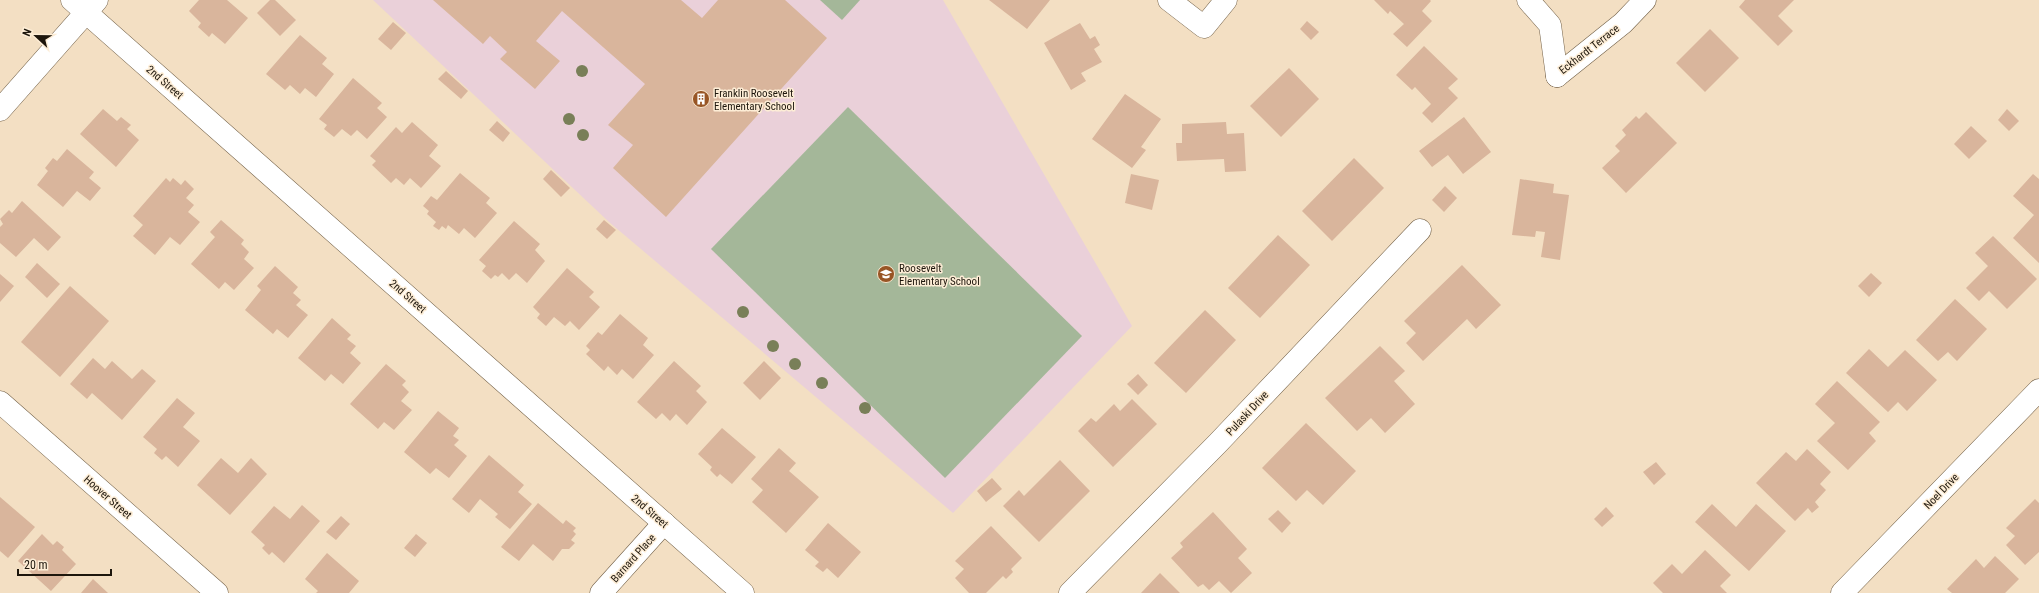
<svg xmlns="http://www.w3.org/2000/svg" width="2039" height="593" viewBox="0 0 2039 593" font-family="'Roboto Condensed',sans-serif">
<rect width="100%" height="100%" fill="#f3dfc3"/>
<polygon fill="#ead0d9" points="373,0 943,0 1132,326 953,513 609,222"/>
<g fill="#a4b799">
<polygon points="820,0 860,0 842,20"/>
<polygon points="848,107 1082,336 945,478 711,249"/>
</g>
<g fill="#d9b59c">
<polygon points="199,0 227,0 248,18 225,44 212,33 209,37 198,27 201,23 189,11"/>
<polygon points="270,0 275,0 296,20 280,36 257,13"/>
<polygon points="433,0 681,0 702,18 718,0 785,0 827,38 666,217 613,168 633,145 608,125 645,84 562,11 536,41 560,61 535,89 500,59 507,52 490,36 483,44"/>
<polygon points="989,0 1050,0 1027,29"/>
<polygon points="1374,0 1430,0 1431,1 1422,11 1432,21 1407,47 1393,34 1404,24 1390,11 1388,14"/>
<polygon points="1745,0 1794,0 1778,16 1793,31 1778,46 1739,7"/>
<polygon points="1307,21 1319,32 1311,40 1300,29"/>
<polygon points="393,22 406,33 391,50 378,39"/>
<polygon points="1080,23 1090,39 1095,36 1100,45 1094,49 1102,62 1081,73 1086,81 1071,90 1044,43"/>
<polygon points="1710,29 1739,58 1705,92 1676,63"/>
<polygon points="300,35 327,58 322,64 334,74 316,97 305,88 300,94 290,85 285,90 266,74"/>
<polygon points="1424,46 1458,79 1448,88 1458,98 1432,123 1422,113 1431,104 1415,87 1412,90 1396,75"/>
<polygon points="1289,68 1319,99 1281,137 1250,106"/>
<polygon points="446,71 468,91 461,99 438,79"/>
<polygon points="353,78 382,103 377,108 387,117 367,139 357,130 351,136 342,129 334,137 324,129 327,125 319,119"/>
<polygon points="1125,94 1161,119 1141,147 1146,150 1132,168 1092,139"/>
<polygon points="103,109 117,121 121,117 131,125 127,129 139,140 116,167 80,134"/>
<polygon points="2007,109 2019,121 2009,131 1998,120"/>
<polygon points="1646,112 1677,143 1626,193 1602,168 1620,151 1615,146 1626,135 1622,130 1636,116 1639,119"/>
<polygon points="1464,117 1491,152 1463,174 1448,155 1432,167 1419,151"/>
<polygon points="497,121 510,133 503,142 489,130"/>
<polygon points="412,122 438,145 429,156 441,166 421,188 410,178 404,185 396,178 391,183 372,165 376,161 370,156 396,127 402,133"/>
<polygon points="1226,122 1227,134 1244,133 1246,171 1225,172 1224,159 1177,161 1176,143 1182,143 1182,124"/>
<polygon points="1971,126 1987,141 1969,159 1954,144"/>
<polygon points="67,149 94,172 89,178 101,188 90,201 77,191 63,207 37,185 48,171 45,168 53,158 57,161"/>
<polygon points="1354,158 1384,188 1332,241 1302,211"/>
<polygon points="551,170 570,188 561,197 543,179"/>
<polygon points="460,173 490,198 486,203 497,213 475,238 464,228 459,234 448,225 446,229 442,226 439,230 433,226 436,222 427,214 429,211 423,206 431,196 437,200"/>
<polygon points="1131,174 1159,180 1152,210 1125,203"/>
<polygon points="2033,174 2039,179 2039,263 2013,238 2034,215 2013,196"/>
<polygon points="166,178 170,182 173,178 181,185 185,180 194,189 186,198 194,205 188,212 200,222 180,245 170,237 155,255 133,236 143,225 133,216"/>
<polygon points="1520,179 1554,184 1553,193 1569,195 1560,260 1541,257 1545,232 1536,231 1535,237 1512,235"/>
<polygon points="1445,186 1457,198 1444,212 1432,200"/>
<polygon points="22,201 61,237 48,251 34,238 16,257 0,243 0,227 3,224 0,219 9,210 12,213"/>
<polygon points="221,220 244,240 241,244 249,252 244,259 254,268 234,290 225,282 219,289 191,264 215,237 210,232"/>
<polygon points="604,220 616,230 607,239 596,229"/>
<polygon points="514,221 540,244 535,250 545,261 527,283 516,273 509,280 502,273 498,277 495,275 491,279 482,271 486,266 479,260"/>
<polygon points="1278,235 1310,265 1260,318 1228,288"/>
<polygon points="1993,236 2037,279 2007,309 1989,291 1979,301 1966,288 1988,266 1975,253"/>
<polygon points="37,263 60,284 47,298 25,277"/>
<polygon points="1462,265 1501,305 1476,329 1467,319 1423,361 1406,343 1416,333 1404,321"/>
<polygon points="275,266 298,287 293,293 301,300 296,305 308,315 288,338 277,329 273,334 245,310 261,290 257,286"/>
<polygon points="567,268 594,292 589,297 600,307 579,330 570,321 565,326 554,317 546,326 537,318 540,314 533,307"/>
<polygon points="1871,273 1882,283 1869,297 1858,286"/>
<polygon points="0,274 14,286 0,302"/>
<polygon points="70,286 109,321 60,377 21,342"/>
<polygon points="1955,299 1987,329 1957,361 1948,352 1938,361 1916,340"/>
<polygon points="1205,310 1236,340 1186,393 1154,363"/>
<polygon points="620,314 648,338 643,345 654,355 633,379 622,369 617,375 608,366 604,371 586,354 590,350 586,346 598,332 602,335"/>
<polygon points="332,318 351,335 347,339 356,346 350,353 361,363 343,384 331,374 325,381 298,358"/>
<polygon points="1380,346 1405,371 1394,381 1415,404 1385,433 1371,418 1357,431 1325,398"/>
<polygon points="1869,349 1888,367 1905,350 1937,380 1907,411 1898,402 1888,412 1846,373"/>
<polygon points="93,358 105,369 112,361 132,379 142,369 156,381 122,420 92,393 87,399 70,384"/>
<polygon points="674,361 701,386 696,391 707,402 687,425 676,414 670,421 662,413 656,419 637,402"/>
<polygon points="764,361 781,378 760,400 743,383"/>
<polygon points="386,364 406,381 402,385 409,392 401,401 412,410 394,430 384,422 378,429 350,404"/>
<polygon points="1138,374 1148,385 1138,395 1127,384"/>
<polygon points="1837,381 1880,422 1869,433 1876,441 1848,470 1817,441 1835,423 1815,404"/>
<polygon points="177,398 195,413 183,427 200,441 178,467 166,456 162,460 154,453 157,449 143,437"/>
<polygon points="1132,399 1157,424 1113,467 1078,431 1091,418 1096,422 1114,404 1120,411"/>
<polygon points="438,411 459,428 453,436 459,440 454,445 467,456 449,478 436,468 430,474 404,452"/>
<polygon points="1306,423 1356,471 1323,505 1307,490 1296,501 1262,468"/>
<polygon points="722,428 756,457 732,484 720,474 717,477 710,470 712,467 698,454"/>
<polygon points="779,448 796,463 789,471 819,497 786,533 752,502 763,490 751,479"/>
<polygon points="1807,449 1831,472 1820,484 1826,490 1815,502 1819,507 1812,513 1808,508 1795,521 1756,483 1786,452 1796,461"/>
<polygon points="489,455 524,485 518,492 532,504 510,529 495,517 498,514 480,499 469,513 452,499"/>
<polygon points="221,458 238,473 251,458 267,474 230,515 197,485"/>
<polygon points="1060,460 1090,491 1039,542 1003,506 1019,490 1024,496"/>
<polygon points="1656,462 1666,474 1654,485 1643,472"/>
<polygon points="992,478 1002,489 986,502 977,491"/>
<polygon points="0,497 35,527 8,558 0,551"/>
<polygon points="2035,499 2039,503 2039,552 2025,565 2006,545 2015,536 2006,528"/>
<polygon points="538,503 563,524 566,520 576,528 573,531 576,534 571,540 575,543 569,549 562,549 553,561 533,544 519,561 501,547"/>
<polygon points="1712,504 1736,527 1756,504 1786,531 1749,571 1695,522"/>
<polygon points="302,505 320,521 284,563 272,552 269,555 262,548 265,545 251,532 274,506 290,519"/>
<polygon points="1606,507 1614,516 1602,527 1594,519"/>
<polygon points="1278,510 1291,523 1282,533 1268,519"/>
<polygon points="1213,512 1247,549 1238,558 1252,573 1231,593 1219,581 1209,590 1203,584 1198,587 1171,558 1183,547 1180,543"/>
<polygon points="341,516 350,524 336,540 326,532"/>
<polygon points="828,523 861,552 838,578 827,568 823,572 815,566 819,562 805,550"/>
<polygon points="991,526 1022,558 1011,569 1013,572 1006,579 1003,576 986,593 969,593 955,578 964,569 955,561"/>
<polygon points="42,534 53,545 57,541 64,547 62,550 76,564 51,591 18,561"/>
<polygon points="416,534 427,543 415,557 404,548"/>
<polygon points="1705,550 1731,575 1720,586 1727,593 1663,593 1653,583 1672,564 1682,574"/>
<polygon points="327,553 359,581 349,593 316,593 318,591 305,579"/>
<polygon points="1995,556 2019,579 2005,593 1952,593 1947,589 1976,559 1984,568"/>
<polygon points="1160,573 1180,593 1141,593"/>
<polygon points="93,579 108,593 81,593"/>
</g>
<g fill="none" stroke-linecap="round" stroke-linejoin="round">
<g stroke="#736148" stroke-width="23">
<g id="minor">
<polyline points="72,0 743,593"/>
<polyline points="1169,0 1204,27 1226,0"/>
<polyline points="1528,0 1550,25 1557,76"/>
<polyline points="1557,76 1623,23 1645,0"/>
<polyline points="0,110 97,0"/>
<polyline points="0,402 217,593"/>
<polyline points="601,593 664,523"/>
<polyline points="1070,593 1218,443 1420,230"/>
<polyline points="1842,593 2039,390"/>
</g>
</g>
<use href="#minor" stroke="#fff" stroke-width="22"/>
</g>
<g fill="#797f58">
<circle cx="582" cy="71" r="6"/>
<circle cx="569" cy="119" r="6"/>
<circle cx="583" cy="135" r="6"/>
<circle cx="743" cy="312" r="6"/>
<circle cx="773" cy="346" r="6"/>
<circle cx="795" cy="364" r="6"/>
<circle cx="822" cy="383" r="6"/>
<circle cx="865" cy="408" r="6"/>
</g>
<defs>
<g id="building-disc" transform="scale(0.9)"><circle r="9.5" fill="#985525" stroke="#fdedd6"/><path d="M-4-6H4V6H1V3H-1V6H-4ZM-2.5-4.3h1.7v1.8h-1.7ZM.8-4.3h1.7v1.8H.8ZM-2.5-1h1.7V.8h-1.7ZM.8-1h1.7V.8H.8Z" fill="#fff"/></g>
<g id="school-disc" transform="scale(0.9)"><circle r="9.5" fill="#985525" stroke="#fdedd6"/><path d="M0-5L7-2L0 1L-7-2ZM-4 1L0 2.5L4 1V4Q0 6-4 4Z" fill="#fff"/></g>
</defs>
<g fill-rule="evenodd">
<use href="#building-disc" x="701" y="99"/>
<use href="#school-disc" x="886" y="274"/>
</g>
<g text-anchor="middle" stroke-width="3" stroke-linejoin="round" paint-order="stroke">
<g font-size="11" fill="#1d160c" stroke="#fdedd6">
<text transform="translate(1589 49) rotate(-38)" y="4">Eckhardt Terrace</text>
<text transform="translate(165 82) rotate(41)" y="4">2nd Street</text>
<text transform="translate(408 296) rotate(41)" y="4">2nd Street</text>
<text transform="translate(1247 413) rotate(-47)" y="4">Pulaski Drive</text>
<text transform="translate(1941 491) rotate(-46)" y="4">Noel Drive</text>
<text transform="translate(108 497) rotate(41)" y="4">Hoover Street</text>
<text transform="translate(650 511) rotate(41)" y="4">2nd Street</text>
<text transform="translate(633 558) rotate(-48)" y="4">Barnard Place</text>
</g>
<g font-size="11" fill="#1d160c" stroke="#fdedd6" text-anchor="start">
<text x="714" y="97">Franklin Roosevelt<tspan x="714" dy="13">Elementary School</tspan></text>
<text x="899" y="272">Roosevelt<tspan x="899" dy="13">Elementary School</tspan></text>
</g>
</g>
<g transform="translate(36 36) rotate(292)" stroke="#fdedd6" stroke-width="3" paint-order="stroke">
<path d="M0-3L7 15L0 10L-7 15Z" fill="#1d160c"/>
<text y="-6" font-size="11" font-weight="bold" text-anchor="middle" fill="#1d160c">N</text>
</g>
<path d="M18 569v6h93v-6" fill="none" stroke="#1d160c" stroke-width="2"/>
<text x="24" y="569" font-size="12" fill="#1d160c" stroke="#fdedd6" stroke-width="3" paint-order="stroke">20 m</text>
</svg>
